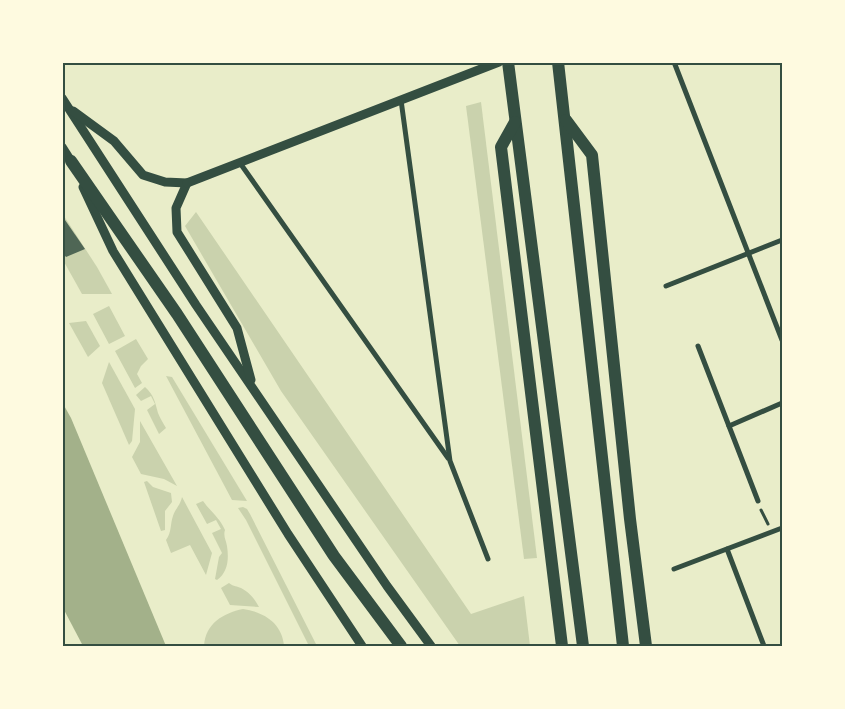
<svg xmlns="http://www.w3.org/2000/svg" width="845" height="709" viewBox="0 0 845 709" font-family="'Golos Text',sans-serif">
<rect width="100%" height="100%" fill="#e9edc9"/>
<g fill="#cad2ad">
<polygon points="481,102 537,558 524,559 466,106"/>
<polygon points="196,212 471,614 524,596 530,646 460,646 281,391 185,226"/>
<polygon points="62,213 97,267 112,294 82,294 63,260"/>
<polygon points="109,306 125,336 109,344 93,314"/>
<polygon points="86,321 100,346 88,357 69,323"/>
<polygon points="136,339 148,359 141,366 137,374 142,383 135,388 115,351"/>
<polygon points="109,362 135,409 132,441 129,445 102,383"/>
<polygon points="166,376 172,377 247,501 232,500"/>
<path d="M145,387C154,395 155,402 158,413C160,418 163,423 166,428L159,434L147,410L155,404L151,396L141,401L136,395Z"/>
<polygon points="140,421 177,486 164,479 141,474 132,457 140,442"/>
<polygon points="147,481 153,487 171,493 172,502 165,511 165,530 161,531 144,482"/>
<path d="M182,497L212,553L206,575L190,545L171,553L166,540C172,532 170,524 173,516C175,509 180,506 182,497Z"/>
<path d="M203,501C210,511 220,518 225,530C223,536 226,540 227,546C229,559 228,572 217,580L215,579L219,557L222,553L212,533L221,529L216,520L207,524L196,504Z"/>
<polygon points="243,507 247,509 250,514 317,646 309,646 246,520 238,508"/>
<path d="M229,583C234,587 237,586 241,588C250,593 254,598 259,607L230,605L221,588Z"/>
<path d="M243,609C264,612 282,623 284,646H204C205,624 223,613 243,609Z"/>
</g>
<polygon fill="#a3b18a" points="62,402 71,418 166,646 83,646 63,608"/>
<polygon fill="#4f6655" points="65,220 85,249 66,257 62,252 62,223"/>
<g fill="none" stroke-linecap="round" stroke-linejoin="round">
<polyline stroke="#344e41" stroke-width="3" points="761,510 768,524"/>
<g stroke="#344e41" stroke-width="5">
<polyline points="674,62 782,340"/>
<polyline points="401,100 450,461 488,559"/>
<polyline points="240,163 448,458"/>
<polyline points="666,286 782,240"/>
<polyline points="698,346 758,501"/>
<polyline points="729,426 782,403"/>
<polyline points="727,549 764,646"/>
<polyline points="674,569 782,528"/>
</g>
<g stroke="#344e41" stroke-width="9">
<polyline points="62,98 196,305 387,586 431,646"/>
<polyline points="73,111 114,141 143,175 165,182 187,183 176,208 177,232 237,328 251,380"/>
<polyline points="62,147 74,166"/>
<polyline points="187,183 499,62"/>
<polyline points="83,187 113,251 288,534 362,646"/>
</g>
<g stroke="#344e41" stroke-width="12">
<polyline points="508,62 583,646"/>
<polyline points="558,62 623,646"/>
<polyline points="566,120 592,155 630,519 646,646"/>
<polyline points="515,122 501,147 562,646"/>
<polyline points="71,161 177,314 334,556 401,646"/>
</g>
</g>
<rect width="845" height="709" fill="none" stroke="#fefae0" stroke-width="128"/>
<rect x="64" y="64" width="717" height="581" fill="none" stroke="#344e41" stroke-width="2"/>
</svg>
